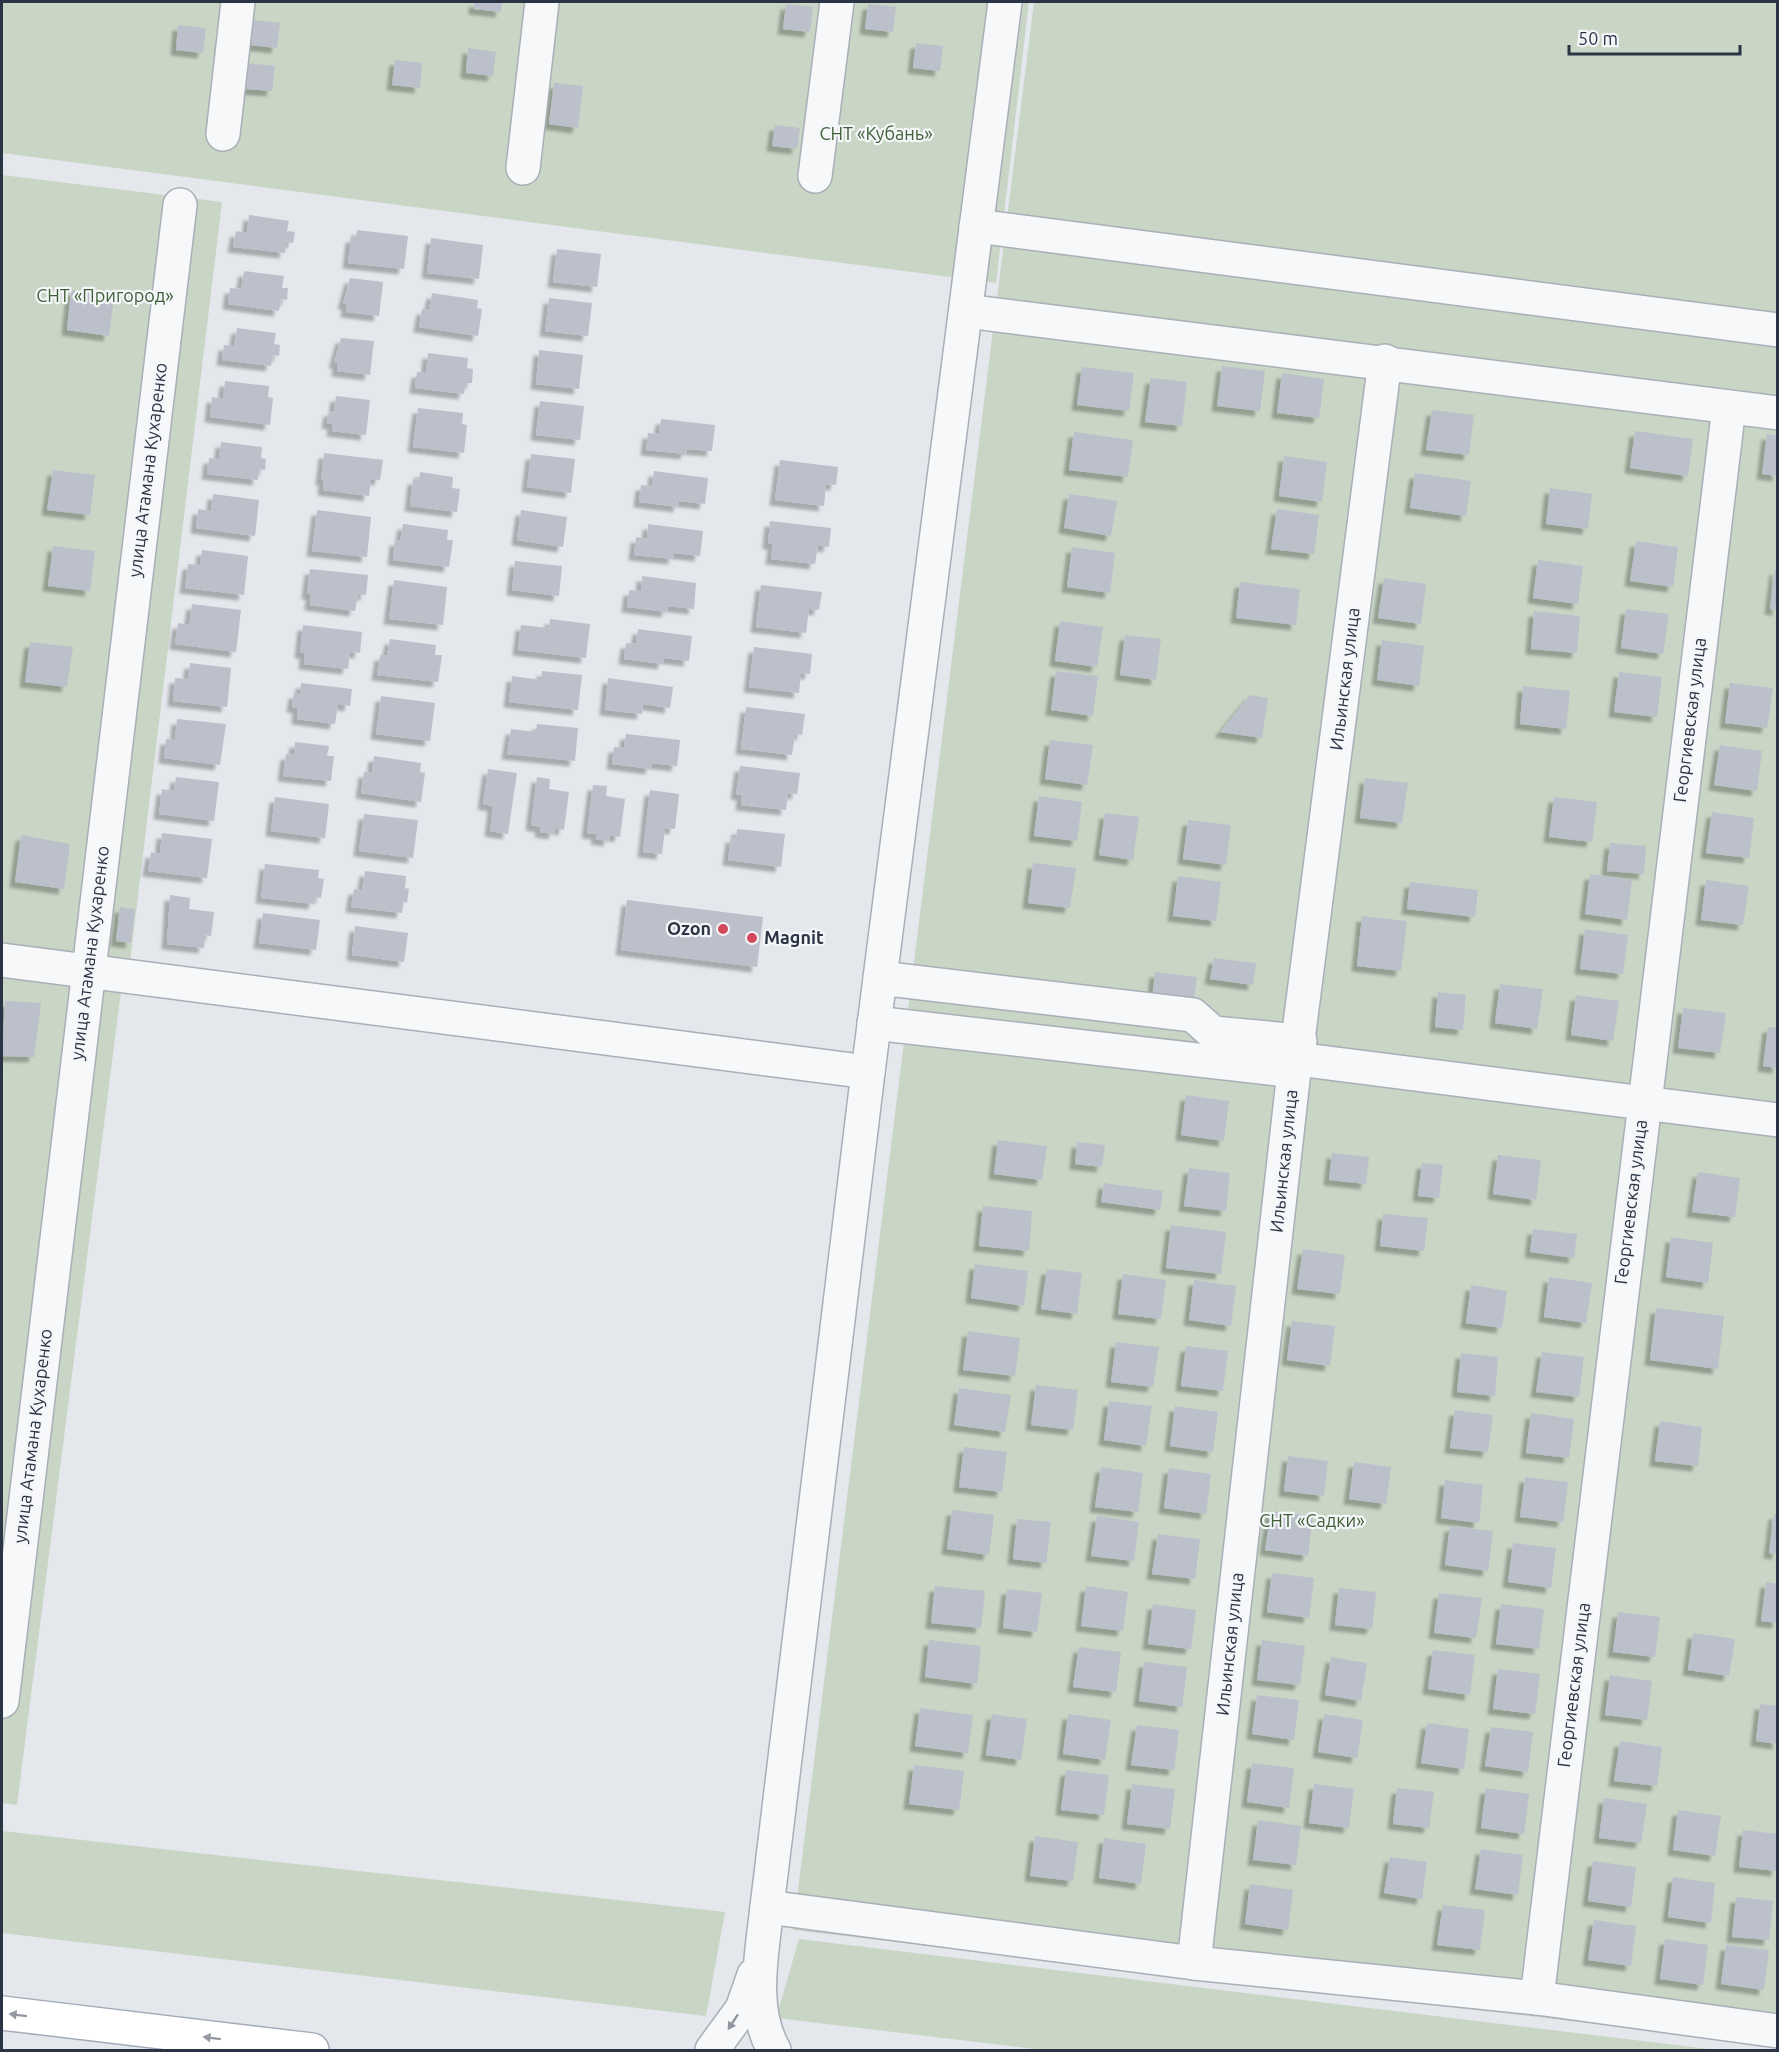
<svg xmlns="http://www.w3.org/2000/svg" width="1779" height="2052" viewBox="0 0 1779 2052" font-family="Ubuntu,sans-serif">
<defs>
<filter id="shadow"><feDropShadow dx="-5.5" dy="5.5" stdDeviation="1.5" flood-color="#0004"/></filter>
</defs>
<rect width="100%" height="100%" fill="#e4e7ec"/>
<g fill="#c9d6c5">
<polygon points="2,2 1029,2 996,283 2,153"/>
<polygon points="1034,2 1777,2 1777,2045 793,1930"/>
<polygon points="2,175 222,202 130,962 123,976 17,1805 2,1803"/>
<polygon points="2,1831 725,1912 706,2016 2,1933"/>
<polygon points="799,1939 1717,2050 1044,2050 776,2018"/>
</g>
<g fill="#bbc0ca" filter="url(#shadow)">
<polygon points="474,2 502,2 501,12 474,9"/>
<polygon points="786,4 813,7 810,32 783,29"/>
<polygon points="868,4 896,7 893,32 865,29"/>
<polygon points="253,20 280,23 277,48 250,45"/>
<polygon points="178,25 206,28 203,53 176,50"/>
<polygon points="916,43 943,46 940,71 913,68"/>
<polygon points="468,48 496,52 493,76 466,73"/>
<polygon points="395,60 422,63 420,88 392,85"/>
<polygon points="247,63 275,66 272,91 245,89"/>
<polygon points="554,83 583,86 578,128 549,124"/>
<polygon points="775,125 800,128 797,149 772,146"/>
<polygon points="249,215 289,221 287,231 295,232 293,243 286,242 285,253 233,247 236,231 247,233"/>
<polygon points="357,230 408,236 404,269 348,263 351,237 356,238"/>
<polygon points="431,238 483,245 479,279 427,273"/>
<polygon points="557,249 601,254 597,287 553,282"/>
<polygon points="244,271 284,276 282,288 288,288 287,300 281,299 279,311 228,304 230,288 241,289"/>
<polygon points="350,278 383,282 379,316 346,312 347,304 343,304"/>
<polygon points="71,290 114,296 109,336 67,330"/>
<polygon points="432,293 478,300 477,308 482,309 478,336 419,327 422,309 429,310"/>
<polygon points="549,298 592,303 588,336 545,331"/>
<polygon points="237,328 276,333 274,344 280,345 279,356 273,355 271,366 222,360 224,345 234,346"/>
<polygon points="341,338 374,341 370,375 337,371 338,363 334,363"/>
<polygon points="539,350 583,355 579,389 536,384"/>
<polygon points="428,353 468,358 467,368 473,369 472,383 466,383 464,394 415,388 417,372 426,373"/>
<polygon points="1222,366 1265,371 1260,411 1217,406"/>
<polygon points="1082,367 1134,373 1129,411 1077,405"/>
<polygon points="1282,373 1324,379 1319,418 1277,413"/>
<polygon points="1151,378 1187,382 1182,426 1145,422"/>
<polygon points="225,381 269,386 268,397 273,398 270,425 210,417 212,397 223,399"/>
<polygon points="336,396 370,400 366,435 332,431 333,424 327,423 329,411 334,411"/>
<polygon points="540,401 584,406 580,440 536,435"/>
<polygon points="418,408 463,413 462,424 467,425 464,453 413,447"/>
<polygon points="1432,410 1474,415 1469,455 1426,450"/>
<polygon points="661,419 715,425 712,451 687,449 686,454 646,450 648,433 659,434"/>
<polygon points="1635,431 1693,439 1688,476 1630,468"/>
<polygon points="1074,432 1133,440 1128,477 1069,470"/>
<polygon points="1767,434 1778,436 1778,476 1762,474"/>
<polygon points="221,442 262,447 261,458 266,459 265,470 259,469 258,480 207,474 209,458 219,459"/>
<polygon points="324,453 383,460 380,480 371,479 369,496 323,490 324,480 321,480"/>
<polygon points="531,454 575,459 571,493 527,487"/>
<polygon points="1284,456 1327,462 1322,502 1279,496"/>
<polygon points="780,460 838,467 836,485 826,484 824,506 775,500"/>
<polygon points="53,470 95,475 90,515 47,510"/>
<polygon points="654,471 708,478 705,504 679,501 679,507 639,502 641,485 652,486"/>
<polygon points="420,472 453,477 452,488 460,489 457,512 410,506 413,479 419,480"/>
<polygon points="1415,473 1471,481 1466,516 1410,508"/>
<polygon points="1550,488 1592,494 1588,529 1546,524"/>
<polygon points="213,494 259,500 255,536 196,528 198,509 211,511"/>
<polygon points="1069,494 1117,501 1111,536 1064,528"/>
<polygon points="1277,509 1319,515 1314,554 1271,549"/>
<polygon points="317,510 371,517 367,557 312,551"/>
<polygon points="521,510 567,517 563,547 517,540"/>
<polygon points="770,521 831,528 829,547 818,545 815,564 771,559 773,544 768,544"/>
<polygon points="403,524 448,530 447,540 453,540 449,567 393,560 395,540 400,541"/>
<polygon points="648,524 703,531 700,556 674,553 674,559 634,555 636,537 647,539"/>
<polygon points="1636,541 1678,547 1673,587 1630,581"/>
<polygon points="53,546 95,551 90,591 48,586"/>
<polygon points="1072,547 1115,553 1110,593 1067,587"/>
<polygon points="202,550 248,556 244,595 185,588 188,564 200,565"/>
<polygon points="1538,560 1583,566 1578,604 1533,598"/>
<polygon points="515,561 562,566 559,596 512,590"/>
<polygon points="310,569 368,575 366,595 358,594 355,611 310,605 311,594 307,594"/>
<polygon points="1775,569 1778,570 1778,610 1770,609"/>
<polygon points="642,576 696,583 694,609 668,606 667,612 627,607 629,590 641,591"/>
<polygon points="1384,578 1426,584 1421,624 1378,618"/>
<polygon points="394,580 447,587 443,625 389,619"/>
<polygon points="1240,582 1300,589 1296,625 1236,618"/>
<polygon points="761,585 822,592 819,610 809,609 806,633 756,627"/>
<polygon points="192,604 241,610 236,652 175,644 178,623 189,625"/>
<polygon points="1626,609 1669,614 1663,654 1621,648"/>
<polygon points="1534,611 1580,616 1577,653 1531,649"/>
<polygon points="550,619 590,624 586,658 518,650 521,625 549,628"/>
<polygon points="1060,621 1103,627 1097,667 1055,661"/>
<polygon points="303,625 362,632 360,653 350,652 348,669 304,664 305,653 300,653"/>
<polygon points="638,629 692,636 689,661 664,658 663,664 624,659 626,643 636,644"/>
<polygon points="1125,635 1161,639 1156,680 1120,675"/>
<polygon points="390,639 436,645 435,655 442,655 438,682 377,675 380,655 387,656"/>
<polygon points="1382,640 1424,646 1419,686 1377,680"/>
<polygon points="30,642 73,647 67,687 25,682"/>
<polygon points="754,647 812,654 810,674 801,673 799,693 749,687"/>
<polygon points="190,663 231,668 227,707 173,701 175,678 188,679"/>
<polygon points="542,671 582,675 578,710 509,702 512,676 541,680"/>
<polygon points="1056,671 1098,676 1093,716 1051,710"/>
<polygon points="1619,672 1662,677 1657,717 1614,712"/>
<polygon points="608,678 673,687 670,708 643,704 642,714 605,710"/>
<polygon points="301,683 352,689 350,706 338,704 335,724 297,719 298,708 292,707 294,693 300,694"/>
<polygon points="1730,683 1773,688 1767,728 1725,723"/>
<polygon points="1523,686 1570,691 1566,729 1520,724"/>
<polygon points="1250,695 1268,698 1262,738 1220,732"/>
<polygon points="381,696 435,703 430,741 376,734"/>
<polygon points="746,707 805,714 802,735 795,734 792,755 741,749"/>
<polygon points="177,719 226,724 220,765 164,758 166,739 175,740"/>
<polygon points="537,724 578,728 575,761 507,754 511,729 536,732"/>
<polygon points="626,734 680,740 677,766 652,763 651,769 612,764 614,747 624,748"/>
<polygon points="1050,740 1093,745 1087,785 1045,779"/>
<polygon points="295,742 329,746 327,756 334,756 331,781 283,776 286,754 294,755"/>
<polygon points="1720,745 1762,751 1757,791 1714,785"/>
<polygon points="374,756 421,763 420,772 425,773 421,802 361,793 364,772 372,773"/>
<polygon points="740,766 800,773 797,794 788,793 786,810 741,805 742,795 736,794"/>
<polygon points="488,769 517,773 508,834 490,831 493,806 483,804"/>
<polygon points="176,777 219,782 214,821 159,814 162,789 174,791"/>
<polygon points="537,777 550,779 549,789 569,792 564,830 555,828 554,834 540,832 541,827 531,825"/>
<polygon points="1365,778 1408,783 1402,823 1360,818"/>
<polygon points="593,785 607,786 606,796 625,799 620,837 610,835 609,841 596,839 597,834 587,833"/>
<polygon points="650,790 679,794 675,829 665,828 662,854 643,852"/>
<polygon points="1039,796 1082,802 1077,841 1034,836"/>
<polygon points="275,797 329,804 325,838 271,831"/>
<polygon points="1554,797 1597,802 1592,842 1549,837"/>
<polygon points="1712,812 1754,818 1749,858 1706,853"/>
<polygon points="1105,813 1139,817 1133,860 1099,855"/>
<polygon points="364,814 418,820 413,858 359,851"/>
<polygon points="1188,820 1231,825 1226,865 1183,859"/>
<polygon points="737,829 785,834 781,867 728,860 731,837 736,838"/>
<polygon points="162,833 212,839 207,878 148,871 151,852 160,854"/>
<polygon points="21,835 70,844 64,889 15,882"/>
<polygon points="1610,843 1646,846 1644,874 1607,871"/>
<polygon points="1033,863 1076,868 1070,908 1028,903"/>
<polygon points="265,864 319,870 318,878 324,879 321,898 315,897 314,904 261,898"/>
<polygon points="365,871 406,876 405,888 409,889 407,903 403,902 402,913 351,907 354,889 362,890"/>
<polygon points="1590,874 1632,880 1627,920 1585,914"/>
<polygon points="1178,876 1221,882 1216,921 1173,916"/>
<polygon points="1706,880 1749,886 1743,925 1701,920"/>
<polygon points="1410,882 1478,890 1475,917 1407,909"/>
<polygon points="170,895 190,898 189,909 214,912 211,936 205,935 204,948 167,944"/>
<polygon points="627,900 763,917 757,967 621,950"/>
<polygon points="120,907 135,909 131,943 116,941"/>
<polygon points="263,913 320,920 316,950 259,943"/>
<polygon points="1362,916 1407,921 1401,971 1357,966"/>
<polygon points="355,926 408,933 404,962 352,955"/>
<polygon points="1585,929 1628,935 1623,974 1580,969"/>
<polygon points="1214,958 1256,963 1253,985 1210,979"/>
<polygon points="1155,972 1197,977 1193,1005 1152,1000"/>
<polygon points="1500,984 1543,989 1537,1029 1495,1023"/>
<polygon points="1438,992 1466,995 1463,1030 1435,1027"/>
<polygon points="1576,995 1619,1001 1613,1041 1571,1035"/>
<polygon points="5,1001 41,1003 34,1057 2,1056"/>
<polygon points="1683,1008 1726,1013 1720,1053 1678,1048"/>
<polygon points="1768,1027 1778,1028 1778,1068 1763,1066"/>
<polygon points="1186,1095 1229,1101 1224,1141 1181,1135"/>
<polygon points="998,1140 1047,1146 1042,1180 994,1174"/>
<polygon points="1077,1142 1105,1145 1102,1167 1075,1164"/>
<polygon points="1332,1153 1369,1157 1366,1184 1329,1180"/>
<polygon points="1498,1155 1541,1160 1536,1200 1493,1194"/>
<polygon points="1422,1163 1443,1165 1439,1198 1418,1196"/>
<polygon points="1189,1168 1230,1173 1226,1211 1184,1206"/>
<polygon points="1698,1172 1740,1178 1735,1217 1692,1212"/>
<polygon points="1104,1183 1163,1191 1160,1210 1101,1202"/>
<polygon points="983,1206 1032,1211 1029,1251 979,1246"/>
<polygon points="1383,1214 1428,1218 1424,1251 1380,1246"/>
<polygon points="1171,1225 1226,1232 1221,1274 1166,1268"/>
<polygon points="1533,1229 1577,1234 1574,1258 1530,1252"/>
<polygon points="1671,1237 1713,1243 1708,1283 1666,1277"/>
<polygon points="1303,1249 1345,1255 1340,1294 1297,1289"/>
<polygon points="975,1264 1028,1271 1024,1306 971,1298"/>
<polygon points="1047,1269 1082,1273 1077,1314 1041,1309"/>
<polygon points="1123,1274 1166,1280 1161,1319 1118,1314"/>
<polygon points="1549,1277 1592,1283 1586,1323 1544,1317"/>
<polygon points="1194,1280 1236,1286 1231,1326 1189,1320"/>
<polygon points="1471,1285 1507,1291 1502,1328 1466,1323"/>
<polygon points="1656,1308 1724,1316 1718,1369 1650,1360"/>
<polygon points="1292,1321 1335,1326 1330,1366 1287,1360"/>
<polygon points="968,1331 1020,1338 1015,1376 963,1370"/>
<polygon points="1116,1342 1159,1347 1153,1387 1111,1382"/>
<polygon points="1186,1346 1228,1351 1223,1391 1181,1386"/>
<polygon points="1542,1352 1584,1357 1579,1397 1536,1392"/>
<polygon points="1461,1353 1498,1357 1495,1396 1457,1392"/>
<polygon points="1036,1385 1078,1390 1073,1430 1031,1425"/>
<polygon points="959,1388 1011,1395 1005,1432 954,1425"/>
<polygon points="1109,1401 1152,1406 1146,1446 1104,1440"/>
<polygon points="1175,1406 1218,1412 1213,1452 1170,1446"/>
<polygon points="1455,1410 1493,1415 1488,1452 1450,1448"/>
<polygon points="1531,1413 1574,1419 1569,1458 1526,1453"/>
<polygon points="1660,1421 1702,1427 1698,1466 1655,1461"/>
<polygon points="964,1447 1007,1452 1002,1492 959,1487"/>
<polygon points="1288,1456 1328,1461 1324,1496 1284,1491"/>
<polygon points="1354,1462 1391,1467 1386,1504 1349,1499"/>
<polygon points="1101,1467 1143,1473 1138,1512 1095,1507"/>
<polygon points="1169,1468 1211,1474 1206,1514 1164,1508"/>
<polygon points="1525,1477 1568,1482 1563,1522 1520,1517"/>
<polygon points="1445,1480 1483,1485 1479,1523 1441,1518"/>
<polygon points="952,1510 994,1515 989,1555 947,1549"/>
<polygon points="1271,1511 1313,1516 1308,1556 1265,1550"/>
<polygon points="1774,1514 1778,1514 1778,1554 1769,1553"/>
<polygon points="1097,1516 1139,1522 1134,1561 1091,1556"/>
<polygon points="1017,1519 1051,1522 1046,1563 1013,1559"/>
<polygon points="1450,1526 1493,1531 1488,1571 1445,1565"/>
<polygon points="1158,1534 1200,1539 1195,1579 1152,1574"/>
<polygon points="1513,1543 1556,1548 1551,1588 1508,1582"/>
<polygon points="1272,1573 1314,1578 1309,1618 1267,1612"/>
<polygon points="1766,1582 1778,1584 1778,1623 1761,1621"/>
<polygon points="935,1586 985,1591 981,1628 931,1623"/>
<polygon points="1086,1586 1128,1592 1123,1631 1081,1626"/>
<polygon points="1339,1588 1376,1592 1372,1629 1335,1625"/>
<polygon points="1007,1589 1042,1593 1037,1632 1003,1628"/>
<polygon points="1439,1593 1482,1598 1476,1638 1434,1633"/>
<polygon points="1153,1604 1196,1610 1191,1649 1148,1644"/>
<polygon points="1501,1604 1544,1609 1539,1649 1496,1644"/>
<polygon points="1618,1612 1660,1617 1655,1657 1613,1652"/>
<polygon points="1693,1633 1735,1639 1729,1676 1688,1670"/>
<polygon points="929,1640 981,1646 977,1684 925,1677"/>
<polygon points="1262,1640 1305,1646 1300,1685 1257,1680"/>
<polygon points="1079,1647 1121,1652 1116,1692 1073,1687"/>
<polygon points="1433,1650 1475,1655 1470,1695 1428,1689"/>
<polygon points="1331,1657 1367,1663 1361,1701 1325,1695"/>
<polygon points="1144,1662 1187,1667 1182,1707 1139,1701"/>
<polygon points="1498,1669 1540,1674 1535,1714 1493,1709"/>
<polygon points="1610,1675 1652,1681 1647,1720 1605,1715"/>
<polygon points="1257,1695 1299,1700 1294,1740 1252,1734"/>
<polygon points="1760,1704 1778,1706 1778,1744 1756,1741"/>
<polygon points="920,1708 973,1715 968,1753 915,1746"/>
<polygon points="992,1714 1027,1719 1021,1760 986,1755"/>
<polygon points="1068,1714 1111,1720 1105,1760 1063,1754"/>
<polygon points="1324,1714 1363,1720 1357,1758 1318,1752"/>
<polygon points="1427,1723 1469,1729 1464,1769 1421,1763"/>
<polygon points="1137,1725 1179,1730 1174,1770 1131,1765"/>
<polygon points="1491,1727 1533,1732 1528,1772 1485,1766"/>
<polygon points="1620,1741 1662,1747 1657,1786 1614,1781"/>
<polygon points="1252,1763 1294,1768 1289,1808 1247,1802"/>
<polygon points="914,1765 964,1771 959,1810 909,1804"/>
<polygon points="1066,1770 1109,1775 1104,1815 1061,1810"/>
<polygon points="1132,1784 1175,1789 1170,1829 1127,1824"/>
<polygon points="1314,1784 1354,1789 1349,1828 1309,1823"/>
<polygon points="1397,1788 1434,1792 1429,1828 1393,1824"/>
<polygon points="1486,1788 1529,1794 1524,1834 1481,1828"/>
<polygon points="1604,1798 1647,1804 1641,1843 1599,1838"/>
<polygon points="1678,1810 1721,1816 1715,1856 1673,1850"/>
<polygon points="1258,1820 1301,1826 1296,1865 1253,1860"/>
<polygon points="1743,1830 1778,1834 1777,1871 1739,1867"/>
<polygon points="1035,1836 1078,1842 1073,1881 1030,1876"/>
<polygon points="1104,1838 1146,1844 1141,1884 1099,1878"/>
<polygon points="1481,1849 1523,1855 1518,1895 1475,1889"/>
<polygon points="1390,1857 1427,1862 1422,1899 1384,1893"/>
<polygon points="1593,1861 1636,1867 1631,1907 1588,1901"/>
<polygon points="1673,1877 1715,1883 1711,1923 1668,1917"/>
<polygon points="1250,1884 1293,1890 1288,1930 1245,1924"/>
<polygon points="1736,1897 1773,1901 1769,1940 1732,1937"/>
<polygon points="1443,1905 1485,1910 1480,1950 1437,1945"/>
<polygon points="1594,1920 1636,1926 1631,1966 1588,1960"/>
<polygon points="1665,1939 1708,1945 1703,1985 1660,1979"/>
<polygon points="1726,1945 1769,1950 1764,1990 1721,1984"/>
</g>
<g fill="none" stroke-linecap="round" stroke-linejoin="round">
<g stroke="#a9aeb7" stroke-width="36">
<g id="minor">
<polyline points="223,134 238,2"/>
<polyline points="523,168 542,2"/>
<polyline points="815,176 837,2"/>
<polyline points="976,226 1778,330"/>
<polyline points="966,311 1778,413"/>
<polyline points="2,960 868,1072"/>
<polyline points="880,978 1193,1015 1213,1033 1300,1041"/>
<polyline points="874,1023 1294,1071"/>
<polyline points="1297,1059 1778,1120"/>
<polyline points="2,1701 180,205"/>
<polyline points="767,1907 1194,1963 1537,1998 1778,2031"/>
<polyline points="1194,1963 1294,1071 1385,361"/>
<polyline points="1537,1998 1729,407"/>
<polyline points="712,2050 742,2009 754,1975"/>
<path d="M774,2050C750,2008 762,1953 767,1907L868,1072L1005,2"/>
</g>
</g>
<g stroke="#a3abb8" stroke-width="36">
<polyline id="major" points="2,2013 312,2050"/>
</g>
<use href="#minor" stroke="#f7f8fa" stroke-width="33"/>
<use href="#major" stroke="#fff" stroke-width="33"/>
</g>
<defs><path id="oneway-solid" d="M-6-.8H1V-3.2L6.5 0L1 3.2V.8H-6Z" transform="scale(1.5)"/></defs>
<g fill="#959aa2">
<use href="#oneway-solid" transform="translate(18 2015) rotate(-173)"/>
<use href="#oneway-solid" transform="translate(212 2038) rotate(-173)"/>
</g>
<use fill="#9196a0" href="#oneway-solid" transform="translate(733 2022) rotate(123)"/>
<g fill="#d1495b" stroke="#f4f6f9" stroke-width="2">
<circle cx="723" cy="929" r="6"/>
<circle cx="752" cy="938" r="6"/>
</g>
<g text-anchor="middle" stroke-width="4.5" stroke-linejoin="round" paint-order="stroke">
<g font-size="18" fill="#3f6138" stroke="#f4f6f9">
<text x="876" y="140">СНТ «Кубань»</text>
<text x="105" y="302">СНТ «Пригород»</text>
<text x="1312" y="1527">СНТ «Садки»</text>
</g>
<g font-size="18" fill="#2b3445" stroke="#f4f6f9">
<text transform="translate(148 470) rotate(-83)" y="6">улица Атамана Кухаренко</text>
<text transform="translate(1345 679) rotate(-83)" y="6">Ильинская улица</text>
<text transform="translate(1690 720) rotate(-83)" y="6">Георгиевская улица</text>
<text transform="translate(90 953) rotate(-83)" y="6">улица Атамана Кухаренко</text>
<text transform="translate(1284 1161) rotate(-84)" y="6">Ильинская улица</text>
<text transform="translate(1631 1202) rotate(-83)" y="6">Георгиевская улица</text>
<text transform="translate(33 1436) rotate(-83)" y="6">улица Атамана Кухаренко</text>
<text transform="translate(1230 1644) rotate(-84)" y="6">Ильинская улица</text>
<text transform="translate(1574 1685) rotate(-83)" y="6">Георгиевская улица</text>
</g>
<g font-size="18" font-weight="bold" fill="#2b3445" stroke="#f4f6f9" text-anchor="end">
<text x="711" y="935">Ozon</text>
<text x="764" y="944" text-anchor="start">Magnit</text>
</g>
</g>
<rect width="1779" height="2052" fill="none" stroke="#2b3445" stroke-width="6"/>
<path d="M1569 45v9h171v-9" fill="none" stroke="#2b3445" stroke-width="3"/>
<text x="1578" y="45" font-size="18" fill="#2b3445" stroke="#f4f6f9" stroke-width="4.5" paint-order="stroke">50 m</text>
</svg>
